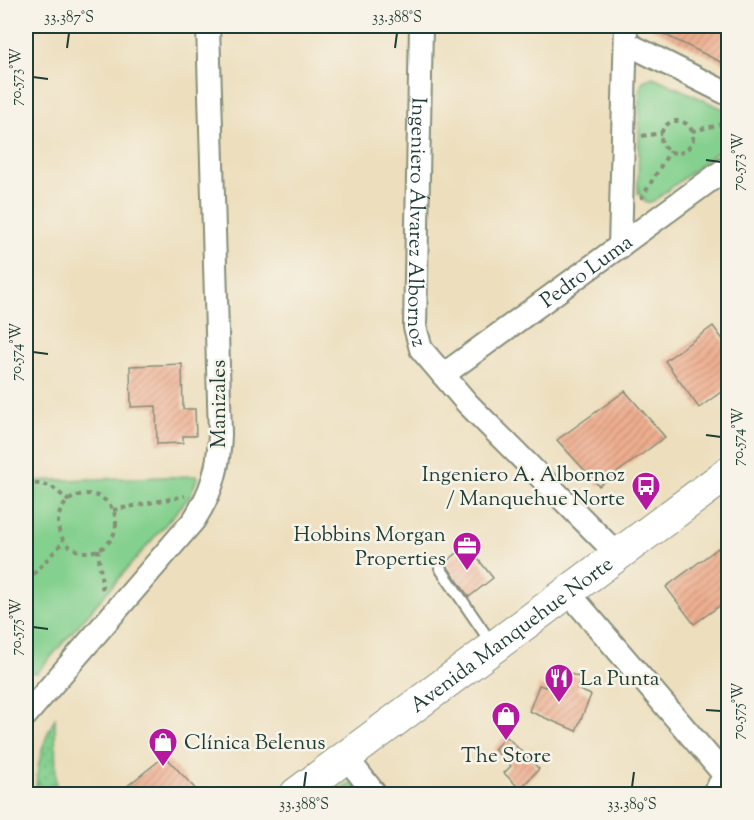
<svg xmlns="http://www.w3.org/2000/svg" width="754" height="820" viewBox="0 0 754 820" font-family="'Sorts Mill Goudy',serif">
<defs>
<pattern id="grass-dots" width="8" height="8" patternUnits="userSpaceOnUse" patternTransform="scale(1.5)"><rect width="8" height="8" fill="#84d08e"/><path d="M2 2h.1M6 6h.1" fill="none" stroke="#6baa75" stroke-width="1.8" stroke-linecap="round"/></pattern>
<pattern id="building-hatch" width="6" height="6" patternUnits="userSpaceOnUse" patternTransform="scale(1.5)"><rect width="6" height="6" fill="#efae8f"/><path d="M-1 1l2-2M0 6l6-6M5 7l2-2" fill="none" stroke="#c18f76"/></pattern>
</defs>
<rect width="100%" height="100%" fill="#f7f3e8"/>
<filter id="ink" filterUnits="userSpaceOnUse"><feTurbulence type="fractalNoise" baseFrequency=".0167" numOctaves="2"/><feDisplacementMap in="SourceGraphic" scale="12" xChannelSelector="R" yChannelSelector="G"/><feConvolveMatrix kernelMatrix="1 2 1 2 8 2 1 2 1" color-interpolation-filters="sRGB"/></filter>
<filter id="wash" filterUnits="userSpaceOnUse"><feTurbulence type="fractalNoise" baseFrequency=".008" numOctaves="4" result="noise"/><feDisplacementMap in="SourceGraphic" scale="24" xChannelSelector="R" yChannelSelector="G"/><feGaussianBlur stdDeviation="1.35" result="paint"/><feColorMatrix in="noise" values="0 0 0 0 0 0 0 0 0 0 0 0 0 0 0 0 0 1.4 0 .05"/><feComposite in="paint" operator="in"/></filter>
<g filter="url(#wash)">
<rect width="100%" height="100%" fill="#eddfbe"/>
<path fill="url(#grass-dots)" stroke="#528661" stroke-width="1.5" d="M55,718L56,794H36C36,767 42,742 55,718Z"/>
<g fill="#84d08e" stroke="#528661" stroke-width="1.5">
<polygon points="653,77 728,111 728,144 655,200 647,203 638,193 640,90 643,81"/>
<polygon points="198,476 190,496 37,673 26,672 26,481"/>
<polygon points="353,782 364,794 334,794"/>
</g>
<g id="blocks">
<g fill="url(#building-hatch)">
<polygon points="647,26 729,26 729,66"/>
<polygon points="713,326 729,348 729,386 699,408 665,361"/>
<polygon points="182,364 183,409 195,409 196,436 183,436 183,443 157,444 156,406 131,407 130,366"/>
<polygon points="625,391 665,437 599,486 557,440"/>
<polygon points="467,545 493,578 469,597 445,563"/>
<polygon points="718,548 729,562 729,599 694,624 666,587"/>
<polygon points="554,667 581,678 577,689 591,695 576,731 529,711 539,685 545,687"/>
<polygon points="506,736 539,769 520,789 504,773 511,766 494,749"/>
<polygon points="165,756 201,795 116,795"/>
</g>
</g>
</g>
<g filter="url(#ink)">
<use href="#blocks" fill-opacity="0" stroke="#868e79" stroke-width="1.5"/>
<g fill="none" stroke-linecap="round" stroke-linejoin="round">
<g stroke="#868e79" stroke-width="14">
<polyline id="lane" points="440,568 492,644"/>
</g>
<g stroke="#868e79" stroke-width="26">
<g id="street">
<path id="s1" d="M421,26L415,327L421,349L467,403L618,555"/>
<polyline points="626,43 728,94"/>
<polyline points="620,247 626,26"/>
<path id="s2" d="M443,375L728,167"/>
<polyline points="568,592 728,779"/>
<path d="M26,715L194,520C212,492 219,468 220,434L208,26"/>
<polyline points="346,757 375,794"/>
<polyline points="713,794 728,772"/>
</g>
</g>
<g stroke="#868e79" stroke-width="34">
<g id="secondary">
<path id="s3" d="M296,794L728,473"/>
</g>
</g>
<g stroke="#868e79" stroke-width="4" stroke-dasharray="4.5 4.5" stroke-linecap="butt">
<circle cx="677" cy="137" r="16"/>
<polyline points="692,131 728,123"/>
<polyline points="642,136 662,133"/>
<polyline points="641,199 670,151"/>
<polyline points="26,482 51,486 69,501"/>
<circle cx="87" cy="523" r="29"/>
<polyline points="113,510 185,496"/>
<polyline points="98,549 103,593"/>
<polyline points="26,579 30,578 64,541"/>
</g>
<use href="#lane" stroke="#fff" stroke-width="10"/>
<use href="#street" stroke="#fff" stroke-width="22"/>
<use href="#secondary" stroke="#fff" stroke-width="32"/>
</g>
</g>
<path fill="none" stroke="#1f3d34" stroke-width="2" d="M67,48L69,33M395,48L397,33M33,77L48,79M706,160L721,162M33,352L48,354M706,435L721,437M33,627L48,629M706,710L721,711M304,787L306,772M632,787L634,772"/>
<defs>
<g id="bus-pin" transform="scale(1.5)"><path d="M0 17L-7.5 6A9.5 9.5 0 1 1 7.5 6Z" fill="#b5179e" stroke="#f7f3e8"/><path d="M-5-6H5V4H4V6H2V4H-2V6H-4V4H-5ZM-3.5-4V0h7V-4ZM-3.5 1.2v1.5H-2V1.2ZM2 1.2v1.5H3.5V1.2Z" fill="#fff"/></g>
<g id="office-pin" transform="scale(1.5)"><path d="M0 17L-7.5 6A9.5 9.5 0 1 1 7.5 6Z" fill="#b5179e" stroke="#f7f3e8"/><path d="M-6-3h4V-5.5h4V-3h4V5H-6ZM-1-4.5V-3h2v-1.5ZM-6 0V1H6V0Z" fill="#fff"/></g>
<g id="restaurant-pin" transform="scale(1.5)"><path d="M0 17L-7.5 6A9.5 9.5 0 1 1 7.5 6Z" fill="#b5179e" stroke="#f7f3e8"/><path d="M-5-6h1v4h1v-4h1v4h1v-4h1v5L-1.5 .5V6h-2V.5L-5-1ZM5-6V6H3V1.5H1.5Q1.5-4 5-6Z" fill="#fff"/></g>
<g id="shop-pin" transform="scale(1.5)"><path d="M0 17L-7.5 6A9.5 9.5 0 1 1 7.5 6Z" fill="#b5179e" stroke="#f7f3e8"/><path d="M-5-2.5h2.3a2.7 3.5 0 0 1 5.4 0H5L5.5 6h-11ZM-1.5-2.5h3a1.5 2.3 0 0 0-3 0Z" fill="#fff"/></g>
</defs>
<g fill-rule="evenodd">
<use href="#bus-pin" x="646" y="486"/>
<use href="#office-pin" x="467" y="546"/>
<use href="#restaurant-pin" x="559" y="678"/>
<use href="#shop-pin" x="506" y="716"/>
<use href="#shop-pin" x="163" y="742"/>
</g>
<g text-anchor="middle" stroke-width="5" stroke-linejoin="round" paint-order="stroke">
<g font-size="21" fill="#1f3d34" stroke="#f7f3e8">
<text dy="7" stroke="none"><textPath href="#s1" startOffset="196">Ingeniero Álvarez Albornoz</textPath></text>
<text dy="7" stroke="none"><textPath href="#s2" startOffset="177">Pedro Luma</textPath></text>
<text transform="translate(218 404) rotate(-90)" y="7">Manizales</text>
<text dy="7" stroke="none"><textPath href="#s3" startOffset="268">Avenida Manquehue Norte</textPath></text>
</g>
<g font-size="21" fill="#1f3d34" stroke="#f7f3e8" text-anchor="end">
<text x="625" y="481">Ingeniero A. Albornoz<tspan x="625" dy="24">/ Manquehue Norte</tspan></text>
<text x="446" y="541">Hobbins Morgan<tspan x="446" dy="24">Properties</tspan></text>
<text x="580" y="685" text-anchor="start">La Punta</text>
<text x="184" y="749" text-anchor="start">Clínica Belenus</text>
<text x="506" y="762" text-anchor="middle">The Store</text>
</g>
</g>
<rect width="754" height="820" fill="none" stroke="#f7f3e8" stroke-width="66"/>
<rect x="33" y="33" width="688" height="754" fill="none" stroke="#1f3d34" stroke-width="2"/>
<g font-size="15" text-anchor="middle" fill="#1f3d34">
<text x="69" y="22">33.387°S</text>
<text x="397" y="22">33.388°S</text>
<text transform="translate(16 77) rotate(-90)" y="5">70.573°W</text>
<text transform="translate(738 162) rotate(-90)" y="5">70.573°W</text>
<text transform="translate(16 352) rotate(-90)" y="5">70.574°W</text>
<text transform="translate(738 437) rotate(-90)" y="5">70.574°W</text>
<text transform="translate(16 627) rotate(-90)" y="5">70.575°W</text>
<text transform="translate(738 711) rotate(-90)" y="5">70.575°W</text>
<text x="304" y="809">33.388°S</text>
<text x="632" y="809">33.389°S</text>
</g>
</svg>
